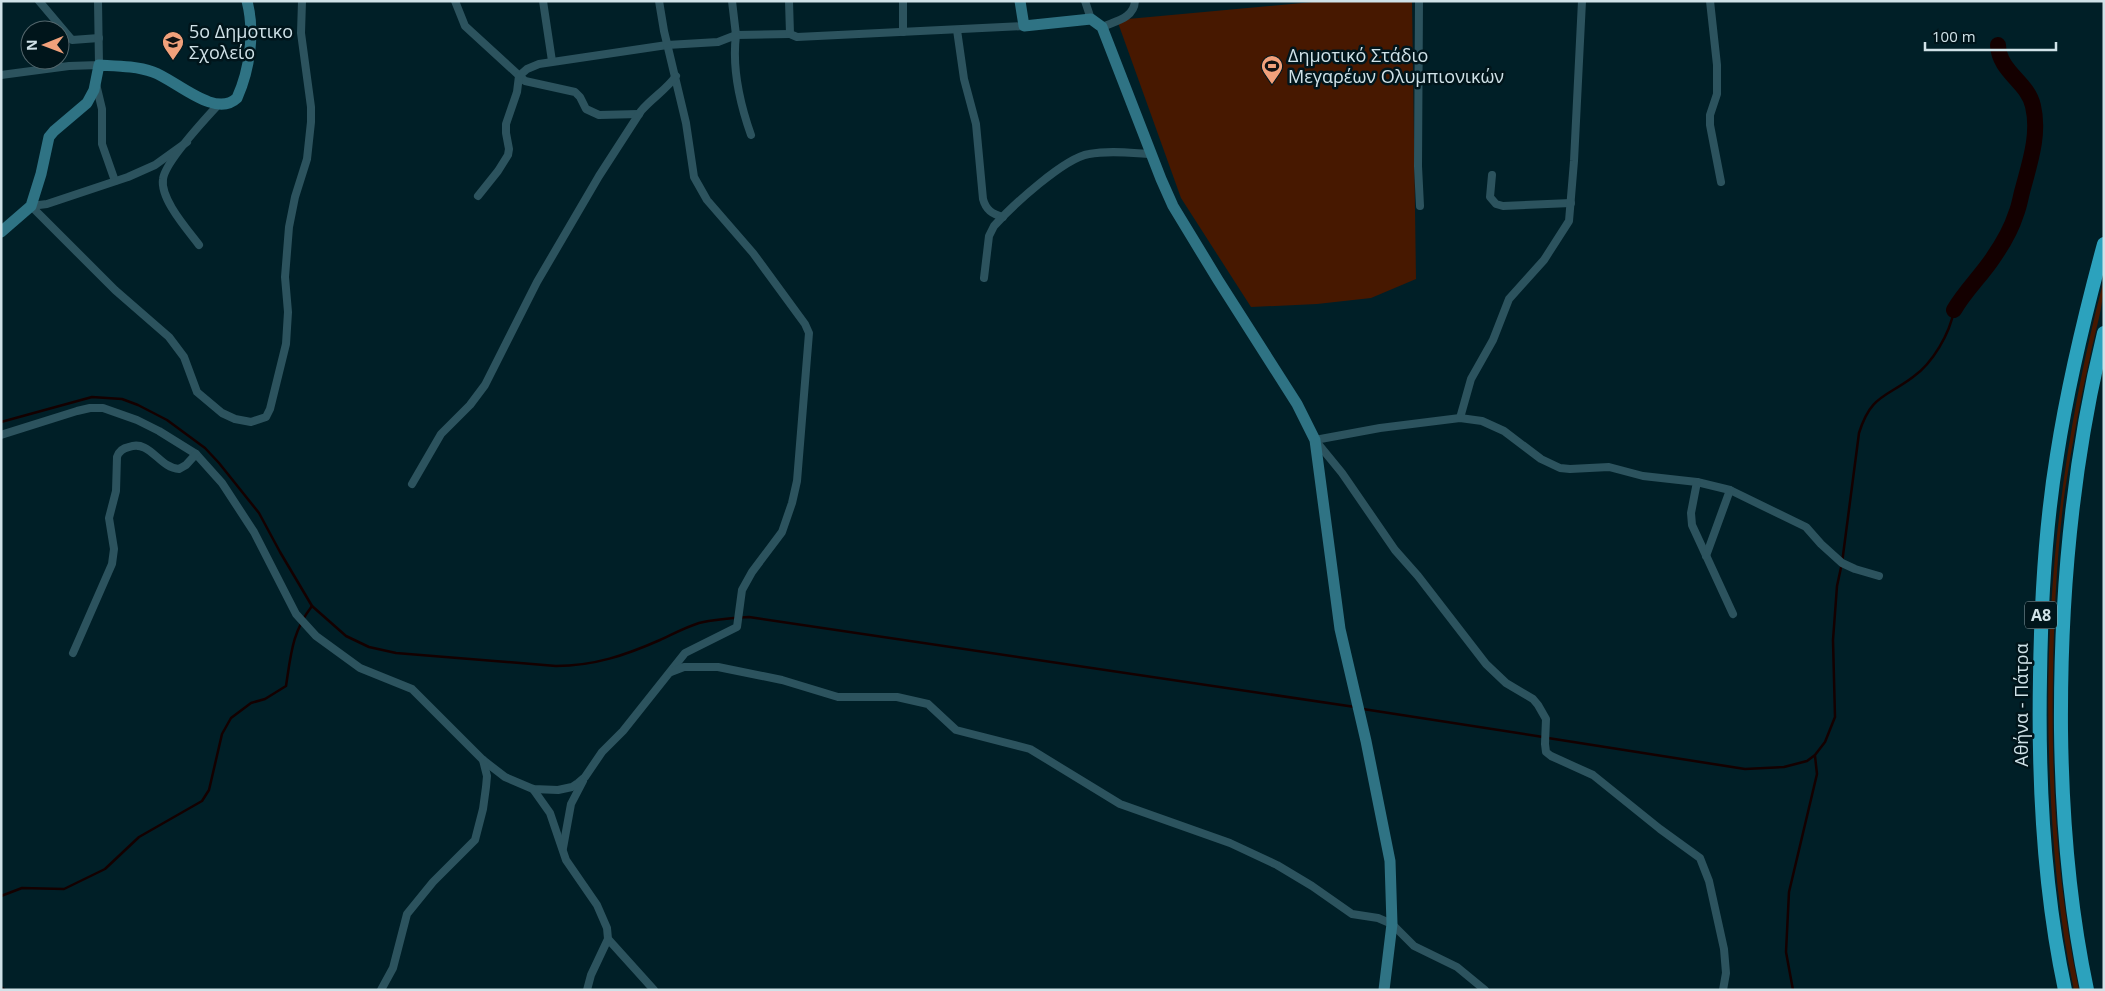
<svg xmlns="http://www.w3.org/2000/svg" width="2105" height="991" viewBox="0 0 2105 991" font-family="'Open Sans',sans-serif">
<rect width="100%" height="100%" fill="#001f27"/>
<g fill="#471800">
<polygon points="1324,1 1412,1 1416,279 1371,298 1317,304 1251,307 1181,198 1117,20"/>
<path d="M2104,279C2104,306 2095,331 2090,357C2080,401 2072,445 2065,490C2057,551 2054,613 2053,675C2051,780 2057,886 2079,990H2074C2059,921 2053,850 2050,780C2042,610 2061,443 2104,279Z"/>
</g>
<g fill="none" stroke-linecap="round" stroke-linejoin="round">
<g stroke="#140000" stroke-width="2.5">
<path d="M1,422L92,397L122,399L138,405L167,420L205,448L219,463L259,513L280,552L312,606L346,636L369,647L396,653L556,666C594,666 626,655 660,640C673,634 686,627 699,623C716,619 732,618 749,617L1355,707"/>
<polyline points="1363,709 1543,737"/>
<path d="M1548,738L1745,769L1784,767L1807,761L1815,755L1825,742L1835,717L1833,640L1837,586L1842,563L1859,433C1871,395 1885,398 1913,377C1933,363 1950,333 1954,310"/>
<path d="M1,896L22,888L64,889L105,869L139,837L202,801L209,790L222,734L231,718L251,703L265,699L286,686C291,654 292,632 312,606"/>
<polyline points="1,987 5,990"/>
<polyline points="1793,990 1786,952 1789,892 1817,774 1815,756"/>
</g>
<path stroke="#140000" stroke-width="16" d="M1954,310C1965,291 1981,276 1993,258C2002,245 2011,230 2016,214C2019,207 2020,200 2022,192C2029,165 2040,135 2033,106C2028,82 1999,72 1998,45"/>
<g stroke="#2c535e" stroke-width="8">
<polyline points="39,1 72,40 99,38"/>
<polyline points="455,1 465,26 525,81 575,92 580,97 586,109 599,115 639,114"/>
<polyline points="543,1 552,61"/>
<polyline points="732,1 736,35 790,34"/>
<polyline points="789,1 790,34 797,37 1024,26"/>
<polyline points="903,1 903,32"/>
<polyline points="1085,1 1091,19"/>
<polyline points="1419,1 1418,166 1420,206"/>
<polyline points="1710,1 1717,65 1717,94 1710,115 1710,125 1721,182"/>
<path d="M1102,27C1116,21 1134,18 1135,1"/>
<path d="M957,30L964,79L976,124L983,199C986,210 992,214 1003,217"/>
<polyline points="1,75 69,66 99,65 98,1"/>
<polyline points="96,84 102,109 102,144 115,181"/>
<polyline points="1492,175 1490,197 1496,204 1503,206 1571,203"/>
<path d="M478,196L498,171L508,155L509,149L506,133V124L517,92L519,76L527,69L539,64L667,45L718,42L736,35C732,67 740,104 751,135"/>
<polyline points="31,206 115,290 169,337 184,357 197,392 222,413 235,419 251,422 266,417 270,409 286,344 288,312 285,277 289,227 295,197 307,159 311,122 311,107 301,33 302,1"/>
<polyline points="31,206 47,204 128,177 155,165 187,142"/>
<path d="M199,245C187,229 160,199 163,179C165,162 205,119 218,105"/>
<path d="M984,278L989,236L994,226C1012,206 1064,158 1089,154C1110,150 1131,153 1151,154"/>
<polyline points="1460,418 1471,379 1493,340 1509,299 1544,260 1569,221 1574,161 1582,1"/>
<polyline points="1,435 77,411 90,408 103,408 137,420 159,431 196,454 222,483 254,532 296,614 316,636 360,668 412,689 483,760 505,777 533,789 558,790 572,787 578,783 585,777 602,752 623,731 685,653 737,627 742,590 752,572 782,532 792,503 797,481 809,333 805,324 753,253 707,200 694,177 686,123 664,31 659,1"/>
<polyline points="1315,440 1342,473 1395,550 1418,576 1486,664 1506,683 1533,699 1538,705 1546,719 1545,744 1546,752 1551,756 1593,775 1660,829 1700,858 1709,881 1724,949 1726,973 1723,990"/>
<polyline points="1315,440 1380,428 1460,418 1482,421 1504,431 1541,459 1560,468 1570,469 1609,467 1643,476 1697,482 1730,490 1806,527 1821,544 1842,563 1855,569 1879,576"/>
<polyline points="1697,482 1691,513 1692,525 1733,614"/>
<path d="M412,484L441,434L470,405L485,385L537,282L599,176L641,111C652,98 666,90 676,76"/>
<polyline points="1706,556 1730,490"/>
<path d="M73,653L112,564L114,549L109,518L116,491L117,457C119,451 123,448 129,447C150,439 159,468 179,469L186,465L196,454"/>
<polyline points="671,672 684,667 718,667 782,680 838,697 897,697 928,704 956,730 1030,749 1120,804 1230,843 1277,865 1312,886 1352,914 1378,918 1392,924 1414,946 1457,967 1485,990"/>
<polyline points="533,789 550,813 566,860 597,905 607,928 608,939 654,990"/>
<polyline points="563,848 571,804 583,781"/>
<polyline points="381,990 393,968 407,914 433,882 475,840 483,809 486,787 487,776 483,760"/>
<polyline points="587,990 591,975 608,939"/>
</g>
<g stroke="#2f7384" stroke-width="11">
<polyline points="1020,1 1024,26 1091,19 1102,27 1161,179 1173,206 1218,280 1297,404 1315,440 1340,629 1366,741 1390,861 1392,924 1384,990"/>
<path d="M1,232L31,206L41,174L49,137L54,131L87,103L94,90L99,65C117,66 136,66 153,72C176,80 215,119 237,98C250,69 255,32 247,1"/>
</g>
<g stroke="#2ca2bd" stroke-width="14">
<path d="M2065,990C2043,887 2038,782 2040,677C2041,603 2045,528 2057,455C2068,384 2085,314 2104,244"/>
<path d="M2087,990C2069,905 2062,817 2061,730C2060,596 2072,463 2104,333"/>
</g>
</g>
<defs>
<g id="school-pin" transform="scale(1.125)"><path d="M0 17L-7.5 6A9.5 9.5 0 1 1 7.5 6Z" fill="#f1a17b" stroke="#00151b"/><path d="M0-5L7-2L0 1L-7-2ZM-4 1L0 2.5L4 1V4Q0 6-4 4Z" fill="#111"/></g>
<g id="stadium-pin" transform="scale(1.125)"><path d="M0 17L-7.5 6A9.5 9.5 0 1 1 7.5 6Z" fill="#f1a17b" stroke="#00151b"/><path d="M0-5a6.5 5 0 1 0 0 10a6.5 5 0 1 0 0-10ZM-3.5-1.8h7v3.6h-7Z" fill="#111"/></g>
</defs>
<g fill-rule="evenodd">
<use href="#school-pin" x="173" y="42"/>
<use href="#stadium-pin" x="1272" y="66"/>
</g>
<g text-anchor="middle" stroke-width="5" stroke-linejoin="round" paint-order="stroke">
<rect fill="#00151b" stroke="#92a4aa" stroke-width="1" x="2025" y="601.5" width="32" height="27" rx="4"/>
<g font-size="16" font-weight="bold" fill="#d0e2e8">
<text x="2041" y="621">Α8</text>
</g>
<g font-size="18" fill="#d0e2e8" stroke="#00151b" text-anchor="start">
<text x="189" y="38">5o Δημοτικο<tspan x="189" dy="21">Σχολείο</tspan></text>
<text x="1288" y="62">Δημοτικό Στάδιο<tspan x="1288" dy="21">Μεγαρέων Ολυμπιονικών</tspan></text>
</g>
<g font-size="18" fill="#d0e2e8" stroke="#00151b">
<text transform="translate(2022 705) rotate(-90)" y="6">Αθήνα - Πάτρα</text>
</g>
</g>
<rect width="2105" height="991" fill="none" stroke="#d0e2e8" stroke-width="5"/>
<g transform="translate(45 45) rotate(269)"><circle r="24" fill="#00151b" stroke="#53676d"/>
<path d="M0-4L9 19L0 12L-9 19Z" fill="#f1a17b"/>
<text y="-8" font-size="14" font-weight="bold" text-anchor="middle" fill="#d0e2e8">N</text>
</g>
<path d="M1925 42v8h131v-8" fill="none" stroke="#d0e2e8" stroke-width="2.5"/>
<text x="1932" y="42" font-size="15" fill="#d0e2e8" stroke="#00151b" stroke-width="4" paint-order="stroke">100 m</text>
</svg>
